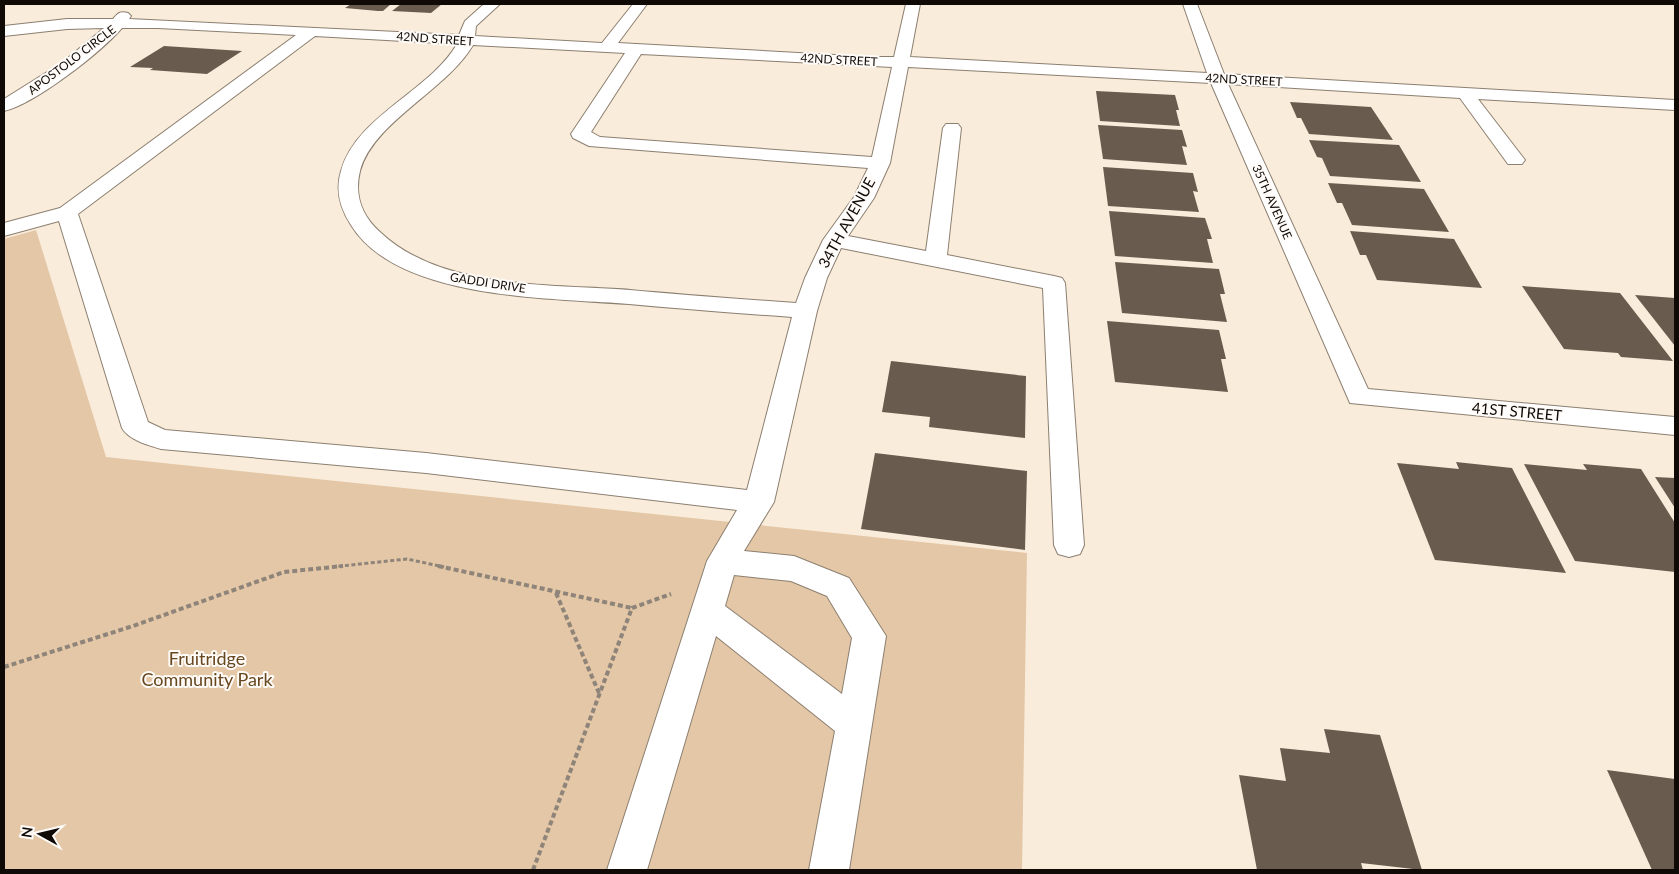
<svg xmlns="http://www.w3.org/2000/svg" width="1679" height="874" viewBox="0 0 1679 874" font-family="Lato,sans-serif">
<rect width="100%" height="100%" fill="#faecdb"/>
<polygon fill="#e3c7a6" points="36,230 106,457 1027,553 1022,870 4,870 4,239"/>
<g fill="#695c4e">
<polygon points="351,4 391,4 383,11 378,11 345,8"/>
<polygon points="401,4 442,4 431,13 392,11"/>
<polygon points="164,46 242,51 207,74 150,70 153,68 130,67"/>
<polygon points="1096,91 1175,95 1179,110 1176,110 1180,126 1100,121"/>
<polygon points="1290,102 1371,107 1393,140 1309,134 1301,118 1297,118"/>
<polygon points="1098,125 1182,130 1187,147 1182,146 1187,165 1103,159"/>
<polygon points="1309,140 1399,145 1421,182 1330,176 1322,158 1317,157"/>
<polygon points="1103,167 1193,173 1198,192 1193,191 1199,212 1108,206"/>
<polygon points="1328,183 1424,189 1449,232 1352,225 1342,203 1337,203"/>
<polygon points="1109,211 1205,218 1212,239 1207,239 1213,263 1115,256"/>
<polygon points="1350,231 1454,239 1482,288 1377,280 1366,255 1360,255"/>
<polygon points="1115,262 1219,269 1225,294 1220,294 1227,322 1122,313"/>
<polygon points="1522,286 1620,293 1673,361 1621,357 1618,353 1564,349"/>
<polygon points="1635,295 1675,298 1675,346"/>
<polygon points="1107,321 1219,330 1226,359 1221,359 1228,392 1115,382"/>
<polygon points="891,361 1026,376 1025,438 929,427 930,417 882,412"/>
<polygon points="875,453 1027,471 1025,550 861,529"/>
<polygon points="1456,462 1512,468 1566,573 1435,560 1397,463 1459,469"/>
<polygon points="1524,464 1587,470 1583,464 1641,469 1675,523 1675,572 1575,561"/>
<polygon points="1655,477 1675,478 1675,508"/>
<polygon points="1324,729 1380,735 1422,870 1361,863 1363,870 1257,870 1239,775 1286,781 1280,748 1330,753"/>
<polygon points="1607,770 1675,779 1675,870 1652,870"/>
</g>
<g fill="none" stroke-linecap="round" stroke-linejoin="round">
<g stroke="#8c7f70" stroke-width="2">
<path id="minor" d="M484,4H500L476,26L475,36L602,43L633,4H647L618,43L871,57H894L906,4H920L910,57L1207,73L1183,4H1197L1224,74L1675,100V110L1478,99L1525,160L1522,164H1508L1460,98L1228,84L1368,389L1675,417V435L1350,403L1211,83L908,67L890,163L874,198L848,236L926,251L943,128L946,124H958L961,128L947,255L1054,276L1062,278L1065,283L1084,545L1080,554L1069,557L1058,554L1054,545L1043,288L841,248L827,278L817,311L774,502L744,551L794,556L849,578L886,636L849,870H809L835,731L716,636L647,870H607L707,561L737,510L426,473L161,449C148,445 129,440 122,428L59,221L4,236V223L60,208L296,35L158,28H122C100,53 35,104 4,111V99L63,62L104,28L67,29L4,36V26L67,19H113C118,13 120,11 128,13L131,16L129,19L459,35L465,21ZM315,36L457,44C430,91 356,116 341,171C335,191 340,208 351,225C397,300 551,298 629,304C683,309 737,313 792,317L747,490L426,453L165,430L148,422L78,214ZM473,45L625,53L571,134L573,138L589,146L868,168L854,197L823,240L805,278L796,303C740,299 685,295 630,290C551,284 441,290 380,232C362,216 354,195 360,171C373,122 447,90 473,45ZM641,54L892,67L872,157L600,137L591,132ZM734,575L791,581L827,596L852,638L842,694L725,606Z"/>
</g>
<polyline stroke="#8e8479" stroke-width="3" stroke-dasharray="4 2.5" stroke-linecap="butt" points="332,567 407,559 444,567"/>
<g stroke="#8e8479" stroke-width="4" stroke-dasharray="5 3" stroke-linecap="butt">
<polyline points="438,566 632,608"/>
<polyline points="556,593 599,693"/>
<polyline points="4,667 133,626 284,572 343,566"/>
<polyline points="533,870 632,608 671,594"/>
</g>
<use href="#minor" fill="#fff" fill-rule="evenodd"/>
</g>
<g text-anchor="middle" stroke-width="4" stroke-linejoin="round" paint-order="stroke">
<g font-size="12" fill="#0f0a06" stroke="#fefbf8">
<text transform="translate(435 39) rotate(4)" y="4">42ND STREET</text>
<text transform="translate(72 60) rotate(-37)" y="4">APOSTOLO CIRCLE</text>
<text transform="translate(839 60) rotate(3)" y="4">42ND STREET</text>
<text transform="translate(1244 80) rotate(3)" y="4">42ND STREET</text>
<text transform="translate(1272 202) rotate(66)" y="4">35TH AVENUE</text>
<text transform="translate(488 283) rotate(9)" y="4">GADDI DRIVE</text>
</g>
<g font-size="15" fill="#0f0a06" stroke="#fefbf8">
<text transform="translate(847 223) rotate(-61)" y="5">34TH AVENUE</text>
<text transform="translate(1517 412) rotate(5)" y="5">41ST STREET</text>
</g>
<g font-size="18" fill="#67471f" stroke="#fefbf8">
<text x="207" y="665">Fruitridge<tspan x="207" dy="21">Community Park</tspan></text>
</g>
</g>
<rect width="1679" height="874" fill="none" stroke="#0f0a06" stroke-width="10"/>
<g transform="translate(40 834) rotate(278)" stroke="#fefbf8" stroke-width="4" paint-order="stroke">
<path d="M0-4L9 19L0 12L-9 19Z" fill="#0f0a06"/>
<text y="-8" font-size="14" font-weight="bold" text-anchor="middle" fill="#0f0a06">N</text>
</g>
</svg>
